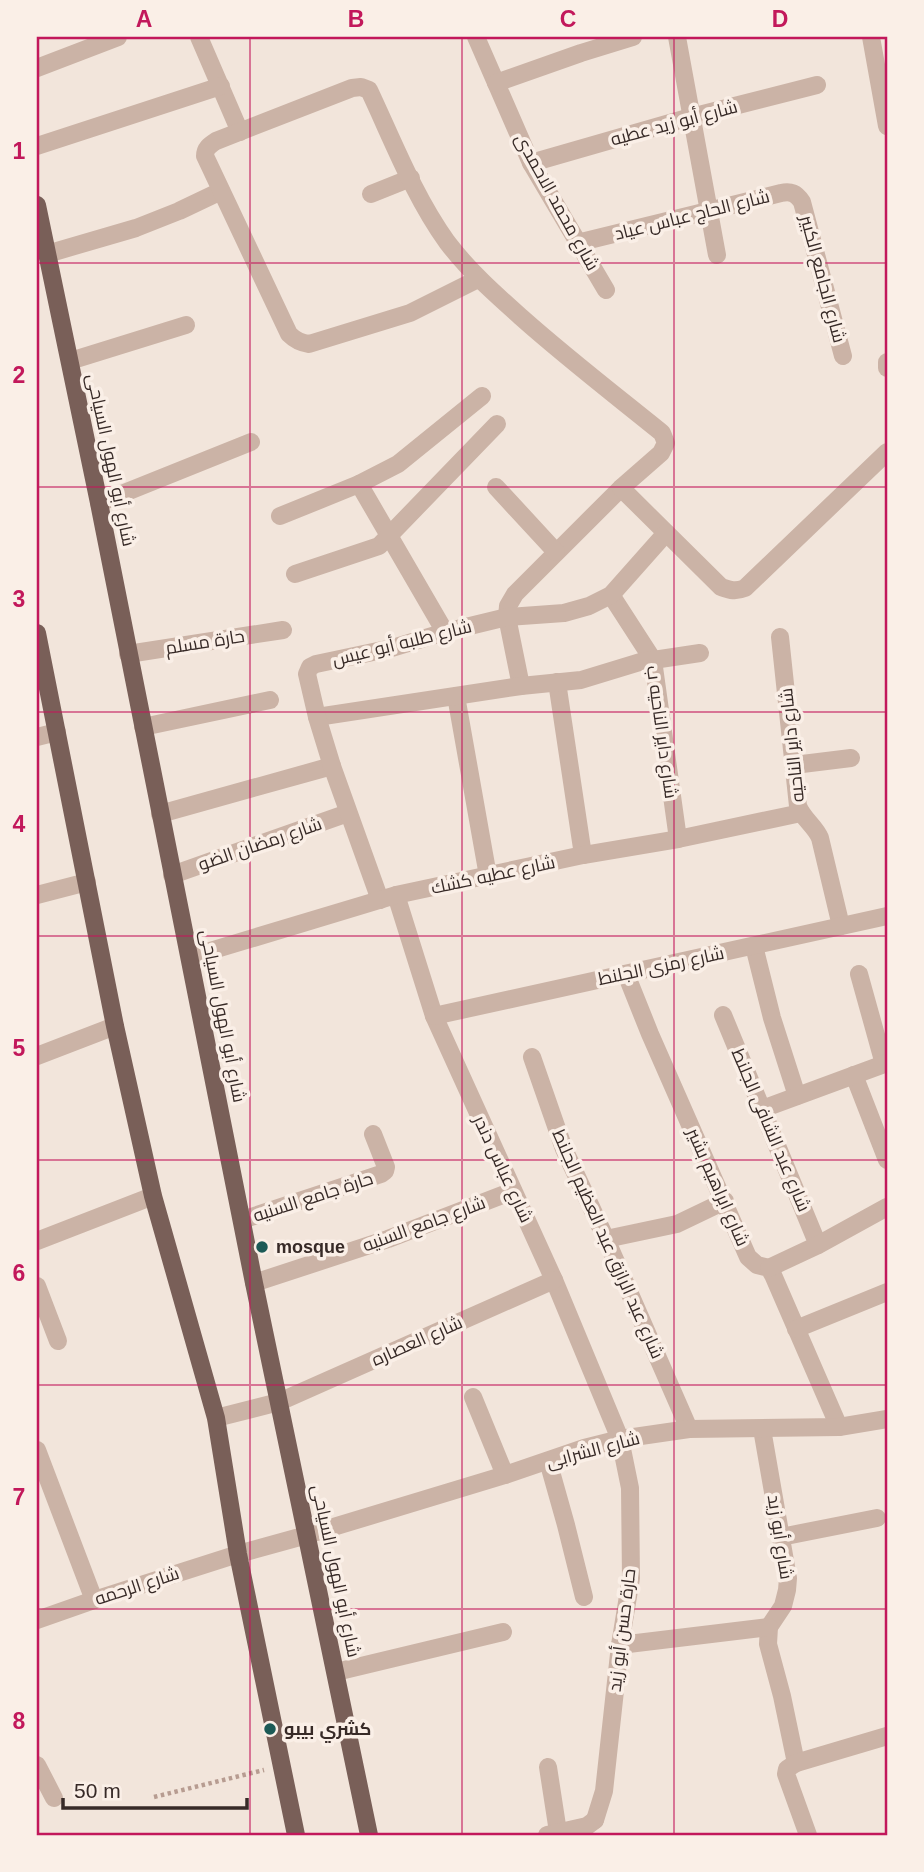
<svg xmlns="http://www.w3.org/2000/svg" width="924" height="1872" viewBox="0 0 924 1872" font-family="Arial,Cairo,sans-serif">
<rect width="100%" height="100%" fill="#f2e5db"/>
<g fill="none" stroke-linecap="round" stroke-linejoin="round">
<polyline stroke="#b79c91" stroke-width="4.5" stroke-dasharray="3.5 3.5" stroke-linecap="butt" points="154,1797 264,1770"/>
<g stroke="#cbb3a6" stroke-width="18">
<polyline points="199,37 240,132"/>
<polyline points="476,37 531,163 606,290"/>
<polyline points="677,37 717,255"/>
<polyline points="871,37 887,126"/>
<polyline points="37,68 118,37"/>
<polyline points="496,83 581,53 633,37"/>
<polyline points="37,146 221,86"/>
<polyline points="531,163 691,117 817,85"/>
<polyline points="371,194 411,178"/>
<path d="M577,243L781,193C791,191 796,193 802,202L843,356"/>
<polyline points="47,254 136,228 179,211 221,191"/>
<path d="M478,279L410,313L309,344C300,343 295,340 289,334L205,156C205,148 210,145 216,141L352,88L361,87L369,90C393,141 414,196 447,242C469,271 495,294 522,318C567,358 615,395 662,433L666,443L661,453L621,488L515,594L508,606L507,617L521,686"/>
<polyline points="70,361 186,325"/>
<polyline points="887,362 887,368"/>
<polyline points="359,484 445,632"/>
<polyline points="496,487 556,552"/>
<path d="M621,488L721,587C730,590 735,592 745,588L887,452"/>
<polyline points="99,503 251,442"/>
<polyline points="280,516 359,484 398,464 482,396"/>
<polyline points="295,574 379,546 497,424"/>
<polyline points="611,595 653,660 678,839"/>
<path d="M780,637L798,806C803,819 815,826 820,838L841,926"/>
<polyline points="128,654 283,630"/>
<polyline points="557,682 583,855"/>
<polyline points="456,696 488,876"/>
<polyline points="317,717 521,686 581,680 640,662 700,653"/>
<polyline points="143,727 270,700"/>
<polyline points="37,737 57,732"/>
<polyline points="794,765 851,758"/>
<polyline points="160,814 332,766"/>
<polyline points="172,875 348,813"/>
<polyline points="37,895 87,882"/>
<polyline points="396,895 434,1016 554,1280 620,1439 630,1488 631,1578 620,1645 604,1791 595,1820"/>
<polyline points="380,900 332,766 317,717 307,674 310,667 316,664 392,648 445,632 507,617 564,613 589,606 611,595 666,533"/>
<polyline points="754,946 772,1018 797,1096"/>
<polyline points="190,957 396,895 583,855 678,839 801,813"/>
<polyline points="626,974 650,1034 748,1257 757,1265 769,1268 773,1275 839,1427"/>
<polyline points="859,974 884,1064"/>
<polyline points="723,1015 818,1245"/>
<polyline points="434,1016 887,916"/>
<polyline points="37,1056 115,1026"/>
<polyline points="532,1057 564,1149 606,1239 689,1429"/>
<polyline points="854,1075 887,1160"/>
<polyline points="762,1109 887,1063"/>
<polyline points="242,1220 381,1174 385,1171 386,1167 373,1134"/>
<polyline points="606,1239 677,1224 725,1201"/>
<polyline points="37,1241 153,1196"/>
<polyline points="769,1268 818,1245 887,1207"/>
<polyline points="254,1283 388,1239 513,1191"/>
<polyline points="37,1286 58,1341"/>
<polyline points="796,1329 887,1292"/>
<polyline points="473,1397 505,1475"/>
<polyline points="216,1418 279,1402 554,1280"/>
<polyline points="762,1429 788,1578 787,1590 783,1606 769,1627 768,1644 782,1696 796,1763"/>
<polyline points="37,1450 94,1600"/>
<polyline points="548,1461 566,1525 584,1597"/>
<polyline points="781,1537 877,1518"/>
<polyline points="37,1620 94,1600 238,1554 307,1535 505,1475 584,1448 620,1439 689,1429 839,1427 887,1419"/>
<polyline points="620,1645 769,1627"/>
<polyline points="336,1672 503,1632"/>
<polyline points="37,1765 54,1798"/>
<polyline points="548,1767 558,1832"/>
<polyline points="547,1835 587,1826 595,1820"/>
<polyline points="808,1835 786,1774 787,1769 796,1763 887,1736"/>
</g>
<g stroke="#795f58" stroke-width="18">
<polyline points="37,205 99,503 254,1283 369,1835"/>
<polyline points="37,633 115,1026 153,1196 216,1418 238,1554 296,1835"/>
</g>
</g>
<path fill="none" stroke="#c2185b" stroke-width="2" stroke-opacity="0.55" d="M250,37V1835M462,37V1835M674,37V1835M37,263H887M37,487H887M37,712H887M37,936H887M37,1160H887M37,1385H887M37,1609H887"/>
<g fill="#1c5a56" stroke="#faefe7" stroke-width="2.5">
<circle cx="262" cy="1247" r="7"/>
<circle cx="270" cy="1729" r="7"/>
</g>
<g text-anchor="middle" stroke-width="7" stroke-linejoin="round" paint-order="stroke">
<g font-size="18" fill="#372a27" stroke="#faefe7">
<text transform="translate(674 123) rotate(-15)" y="6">شارع أبو زيد عطيه</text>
<text transform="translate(557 202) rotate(61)" y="6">شارع محمد الاحمدى</text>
<text transform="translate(692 215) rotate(-14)" y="6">شارع الحاج عباس عياد</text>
<text transform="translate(823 279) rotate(75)" y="6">شارع الجامع الكبير</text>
<text transform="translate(111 460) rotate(78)" y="6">شارع أبو الهول السياحى</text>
<text transform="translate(205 642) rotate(-9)" y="6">حارة مسلم</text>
<text transform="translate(402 643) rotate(-14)" y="6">شارع طلبه أبو عيس</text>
<text transform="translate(662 732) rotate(82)" y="6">شارع داير الناحيه ب</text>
<text transform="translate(792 745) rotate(-96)" y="6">شارع داير الناحيه</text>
<text transform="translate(260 844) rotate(-19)" y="6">شارع رمضان الضو</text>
<text transform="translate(493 875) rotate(-12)" y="6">شارع عطيه كشك</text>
<text transform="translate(661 966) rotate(-12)" y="6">شارع رمزى الجلنط</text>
<text transform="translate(223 1016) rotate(79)" y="6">شارع أبو الهول السياحى</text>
<text transform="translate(771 1130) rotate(67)" y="6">شارع عبد الشافى الجلنط</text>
<text transform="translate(503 1169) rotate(65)" y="6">شارع عباس دندر</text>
<text transform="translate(718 1187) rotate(66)" y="6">شارع ابراهيم بشير</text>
<text transform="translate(313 1197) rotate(-18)" y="6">حارة جامع السنيه</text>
<text transform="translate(424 1224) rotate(-20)" y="6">شارع جامع السنيه</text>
<text transform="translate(608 1244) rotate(66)" y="6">شارع عبد الرازق عبد العظيم الجلنط</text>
<text transform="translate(417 1341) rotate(-24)" y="6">شارع العصاره</text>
<text transform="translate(593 1450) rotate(-15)" y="6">شارع الشرابى</text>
<text transform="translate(780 1537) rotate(81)" y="6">شارع أبو زيد</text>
<text transform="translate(336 1571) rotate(78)" y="6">شارع أبو الهول السياحى</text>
<text transform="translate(137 1586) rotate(-18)" y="6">شارع الرحمه</text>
<text transform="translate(622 1630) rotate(-83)" y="6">حارة حسن أبو زيد</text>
</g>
<g font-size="18" font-weight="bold" fill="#372a27" stroke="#faefe7" text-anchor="start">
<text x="276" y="1253">mosque</text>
<text x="284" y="1735">كشري بيبو</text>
</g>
</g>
<rect width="924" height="1872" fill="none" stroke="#faefe7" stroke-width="77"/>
<path d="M63 1798v10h184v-10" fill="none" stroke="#372a27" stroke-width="3.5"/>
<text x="74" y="1798" font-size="21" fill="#372a27" stroke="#faefe7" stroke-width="5" paint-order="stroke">50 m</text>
<rect x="38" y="38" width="848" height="1796" fill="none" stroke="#c2185b" stroke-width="2.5"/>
<g font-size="23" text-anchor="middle" font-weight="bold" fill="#c2185b">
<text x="144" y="27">A</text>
<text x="356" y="27">B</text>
<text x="568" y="27">C</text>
<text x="780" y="27">D</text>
<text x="19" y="159">1</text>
<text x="19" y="383">2</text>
<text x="19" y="607">3</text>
<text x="19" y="832">4</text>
<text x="19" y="1056">5</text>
<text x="19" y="1281">6</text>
<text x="19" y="1505">7</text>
<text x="19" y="1729">8</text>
</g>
</svg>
